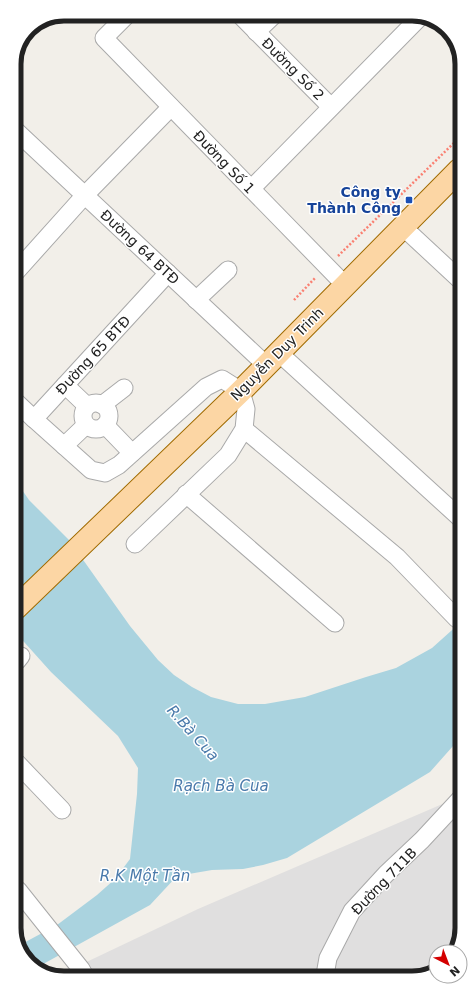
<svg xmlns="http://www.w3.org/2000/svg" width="476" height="992" viewBox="0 0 476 992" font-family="'DejaVu Sans',sans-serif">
<rect width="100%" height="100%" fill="#f2efe9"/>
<polygon fill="#e0dfdf" points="461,796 462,928 455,952 436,952 436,970 431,974 61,978 57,976 198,909"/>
<polygon fill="#aad3df" points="16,481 29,500 69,540 130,626 158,660 174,675 192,687 211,697 238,704 265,704 305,697 366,677 396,668 432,648 461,622 461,737 430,772 287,858 263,865 243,869 212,870 177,876 150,905 36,968 34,968 18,946 57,925 97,895 115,879 130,859 137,794 138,768 118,736 51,672 16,633"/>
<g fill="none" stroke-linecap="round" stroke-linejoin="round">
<g stroke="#a9a9a9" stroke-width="19">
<g id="minor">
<polyline points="128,14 104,38 345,285"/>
<polyline points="239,14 331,107"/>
<polyline points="256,32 275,14"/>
<polyline points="14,129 266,365"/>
<polyline points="251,189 421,16"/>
<polyline points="403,227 459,279"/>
<polyline points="15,273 85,195 171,107"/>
<polyline points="196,300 228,270"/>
<polyline points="279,353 460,518"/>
<polyline points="65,385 87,406"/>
<polyline points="16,402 34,419 168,273"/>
<circle cx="96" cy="416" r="13"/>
<polyline points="102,405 124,388"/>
<polyline points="34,419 91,470 105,473 119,465 206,387 222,379 241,391 246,409 244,429 228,455 135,544"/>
<polyline points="105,425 132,453"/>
<polyline points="244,429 397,557 457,619"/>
<polyline points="64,446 86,425"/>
<polyline points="186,494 335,623"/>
<polyline points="17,661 21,656"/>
<polyline points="17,763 62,810"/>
<polyline points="18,890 81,969 86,978"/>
<polyline points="325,975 328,958 352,911 386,874 422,840 461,798"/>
</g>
</g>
<g stroke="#a06b00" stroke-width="24">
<polyline id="major" points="16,608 241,391 459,170"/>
</g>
<g stroke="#fa8072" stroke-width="2.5" stroke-dasharray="2 2" stroke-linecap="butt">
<polyline points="338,256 459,138"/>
<polyline points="294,300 316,277"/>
</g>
<use href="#minor" stroke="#fff" stroke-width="17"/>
<use href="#major" stroke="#fcd6a4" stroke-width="22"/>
</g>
<rect fill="#1a4fb4" stroke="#fff" stroke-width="1.5" x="405" y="196" width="8" height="8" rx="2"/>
<g text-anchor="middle" stroke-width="3" stroke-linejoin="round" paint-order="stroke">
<g font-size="14" fill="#222" stroke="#fff">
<text transform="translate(293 69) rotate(45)" y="5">Đường Số 2</text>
<text transform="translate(224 162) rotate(46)" y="5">Đường Số 1</text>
<text transform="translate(140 247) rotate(43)" y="5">Đường 64 BTĐ</text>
<text transform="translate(277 354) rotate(-45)" y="5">Nguyễn Duy Trinh</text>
<text transform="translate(93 355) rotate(-47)" y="5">Đường 65 BTĐ</text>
<text transform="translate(384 881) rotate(-46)" y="5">Đường 711B</text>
</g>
<g font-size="14" font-weight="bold" fill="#164399" stroke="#fff" text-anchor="end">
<text x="401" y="197">Công ty<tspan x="401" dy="16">Thành Công</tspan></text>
</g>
<g font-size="15" font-style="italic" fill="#4a7aab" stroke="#fff">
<text transform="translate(193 733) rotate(48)" y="5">R.Bà Cua</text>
<text x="221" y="791">Rạch Bà Cua</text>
<text x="145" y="881">R.K Một Tần</text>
</g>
</g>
<path d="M0 0H476V992H0ZM64 21H412A43 43 0 0 1 455 64V928A43 43 0 0 1 412 971H64A43 43 0 0 1 21 928V64A43 43 0 0 1 64 21Z" fill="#fff" fill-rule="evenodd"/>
<path fill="none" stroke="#222" stroke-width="5" d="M64 21H412A43 43 0 0 1 455 64V928A43 43 0 0 1 412 971H64A43 43 0 0 1 21 928V64A43 43 0 0 1 64 21Z"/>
<g transform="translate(448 964) rotate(138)"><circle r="19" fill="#ffffff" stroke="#a7a7a7"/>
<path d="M0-3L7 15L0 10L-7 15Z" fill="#d40000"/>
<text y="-6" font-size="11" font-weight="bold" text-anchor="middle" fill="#222222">N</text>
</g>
</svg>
